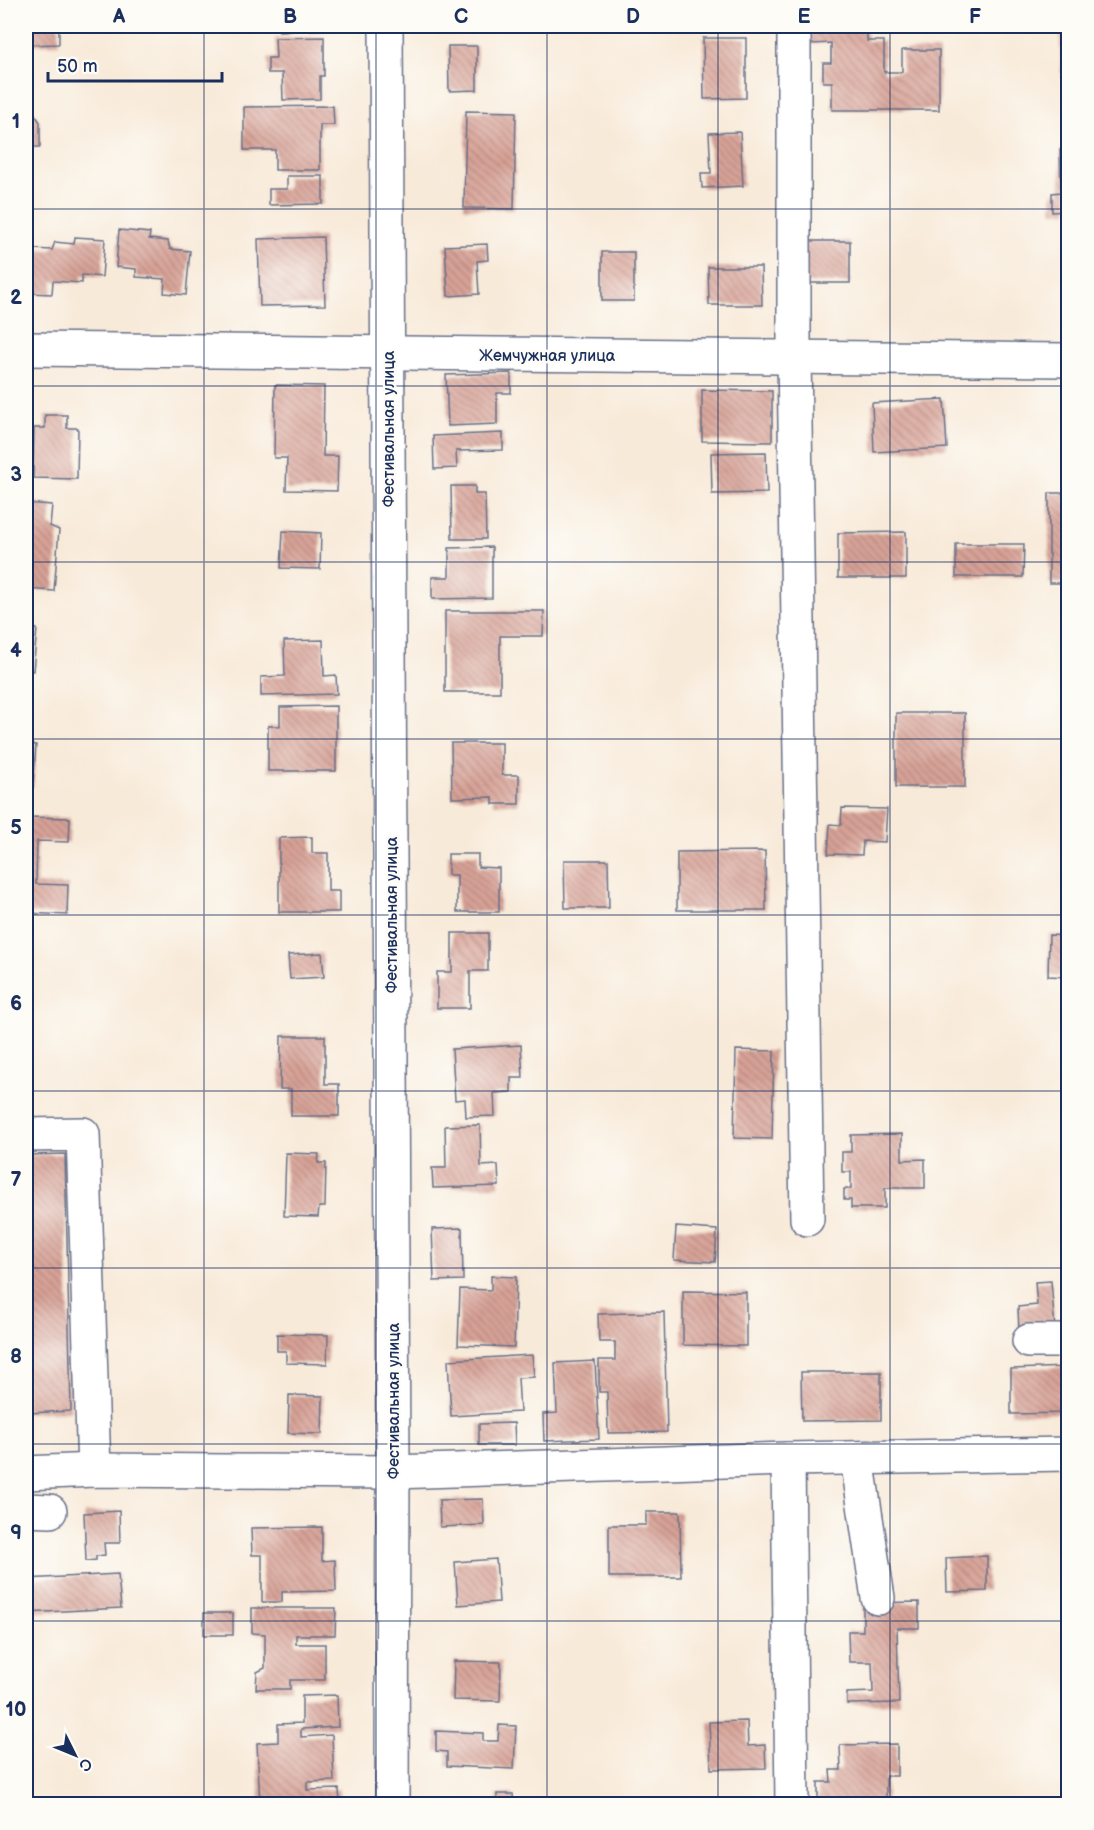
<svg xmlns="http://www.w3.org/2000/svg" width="1094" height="1830" viewBox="0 0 1094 1830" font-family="'Balsamiq Sans',sans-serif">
<defs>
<pattern id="building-back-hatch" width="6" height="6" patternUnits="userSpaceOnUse" patternTransform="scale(1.5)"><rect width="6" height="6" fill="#d8a296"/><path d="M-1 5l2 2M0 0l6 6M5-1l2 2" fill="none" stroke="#ae847e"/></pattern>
</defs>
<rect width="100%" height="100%" fill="#fdfcf7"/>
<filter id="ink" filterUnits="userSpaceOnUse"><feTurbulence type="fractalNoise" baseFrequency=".0167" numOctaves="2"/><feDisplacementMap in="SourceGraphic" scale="12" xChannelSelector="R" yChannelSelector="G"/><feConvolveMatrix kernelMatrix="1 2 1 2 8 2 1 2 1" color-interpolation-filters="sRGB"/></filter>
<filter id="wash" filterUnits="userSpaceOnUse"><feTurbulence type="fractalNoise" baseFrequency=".008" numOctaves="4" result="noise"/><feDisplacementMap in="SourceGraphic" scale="24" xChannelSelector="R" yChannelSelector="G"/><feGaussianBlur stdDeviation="1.35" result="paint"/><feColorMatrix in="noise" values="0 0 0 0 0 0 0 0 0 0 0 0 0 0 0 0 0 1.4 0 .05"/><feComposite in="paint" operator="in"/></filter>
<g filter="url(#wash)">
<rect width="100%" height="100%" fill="#f8ead9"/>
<g id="blocks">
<g fill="url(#building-back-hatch)">
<polygon points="26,26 59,26 59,44 26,45"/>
<polygon points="279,26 334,26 334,29 279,31"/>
<polygon points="811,26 867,26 867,41 884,41 884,72 902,72 902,50 939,50 939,110 832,110 832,82 823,82 823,63 831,63 831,43 811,44"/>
<polygon points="1060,36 1068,36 1068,73 1061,73"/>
<polygon points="324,37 324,76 320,76 320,99 283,100 282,73 268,73 268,58 276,58 275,38"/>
<polygon points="703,38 746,38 746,98 704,99"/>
<polygon points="448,46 477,46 477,90 449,91"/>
<polygon points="333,106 334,125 320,125 320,170 275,170 275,150 244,150 244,107"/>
<polygon points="466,111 516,112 514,209 464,208"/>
<polygon points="34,113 40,122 40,147 26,147 26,114"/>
<polygon points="740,132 743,186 702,188 701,173 711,173 709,133"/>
<polygon points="1068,149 1068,211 1052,212 1052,193 1061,192 1060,150"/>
<polygon points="287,176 323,176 323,204 269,205 269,189 287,189"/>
<polygon points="119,230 150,233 149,239 168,241 170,249 190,251 186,295 164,293 165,279 136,277 136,269 116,267"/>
<polygon points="75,237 105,239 102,277 82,275 82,283 53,281 52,294 29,293 32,249 52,250 55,242 74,244"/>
<polygon points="323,237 325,305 260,306 258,239"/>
<polygon points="804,241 850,241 850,283 803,283"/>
<polygon points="487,244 488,260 477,261 479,294 448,296 445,246"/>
<rect x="602" y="252" width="32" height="49"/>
<polygon points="708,267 761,267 762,305 709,305"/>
<polygon points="511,373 511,393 497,393 497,424 448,426 446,375"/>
<polygon points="275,385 324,386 323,456 338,456 337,491 286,490 287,458 274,458"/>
<polygon points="702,390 772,391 772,442 702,441"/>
<polygon points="944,399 947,448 874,452 872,403"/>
<polygon points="45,415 67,415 67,428 78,428 77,479 33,478 34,428 45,428"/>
<polygon points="503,433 503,450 456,451 457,468 434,469 433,436"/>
<polygon points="766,452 767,493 712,494 711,453"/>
<polygon points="451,486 475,486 475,494 485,494 486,539 452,539"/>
<rect x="1049" y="493" width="19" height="90"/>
<polygon points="26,503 52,505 50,526 59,530 54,591 26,589"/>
<polygon points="283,531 321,533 320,569 281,568"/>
<polygon points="906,532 906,578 838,578 838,533"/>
<polygon points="956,544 1024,544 1023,577 956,577"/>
<polygon points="492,547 492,598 432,599 432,577 449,577 449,548"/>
<polygon points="445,611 544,611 543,636 500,636 500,692 445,692"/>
<polygon points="26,628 37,629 33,671 26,670"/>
<polygon points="323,640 324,676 336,675 337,694 261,696 261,677 285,676 284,641"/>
<polygon points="336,706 336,771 268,771 268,726 280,726 280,707"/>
<rect x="896" y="713" width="69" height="74"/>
<polygon points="451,743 502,743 502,775 519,775 519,804 493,804 493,797 452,798"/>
<polygon points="26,745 36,745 33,787 26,787"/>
<polygon points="842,808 887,809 885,842 863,841 862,855 828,854 830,824 841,825"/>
<polygon points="26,817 70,818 69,842 37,841 36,884 68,885 67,915 26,913"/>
<polygon points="312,837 312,853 328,853 328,891 339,891 339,912 279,912 279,838"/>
<polygon points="765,851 766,910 677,910 677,852"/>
<polygon points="448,854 478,854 478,867 499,868 499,912 457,912 457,875 448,875"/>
<polygon points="564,860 608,860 609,908 565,908"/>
<polygon points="452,933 488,933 488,971 470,971 470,1008 437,1008 437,972 452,972"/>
<polygon points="1049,935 1068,936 1068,977 1048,976"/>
<polygon points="322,953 324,977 290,979 288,955"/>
<polygon points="1065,1016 1068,1016 1068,1050 1064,1050"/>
<polygon points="281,1036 325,1036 325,1084 339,1084 339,1116 291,1116 291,1089 280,1089"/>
<polygon points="521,1045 523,1078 511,1078 511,1092 494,1093 495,1116 466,1117 465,1099 455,1100 452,1049"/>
<polygon points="736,1050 774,1051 772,1139 734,1138"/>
<polygon points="480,1125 481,1166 498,1165 499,1186 433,1188 432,1168 446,1168 445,1126"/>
<polygon points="902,1134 902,1160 925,1159 925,1188 885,1188 885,1208 851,1208 851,1200 844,1200 844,1189 851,1189 851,1172 842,1172 842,1152 851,1152 851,1135"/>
<polygon points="286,1153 319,1154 318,1163 326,1163 325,1207 319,1207 318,1217 284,1216"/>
<polygon points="65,1154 71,1411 26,1413 26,1155"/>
<polygon points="676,1227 717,1230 715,1262 674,1260"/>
<polygon points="462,1228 463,1280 434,1281 432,1229"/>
<polygon points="491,1276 516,1277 514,1347 458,1345 460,1289 491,1290"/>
<polygon points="1051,1281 1055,1329 1019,1332 1018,1307 1037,1305 1035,1282"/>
<polygon points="683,1291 746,1292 746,1346 683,1345"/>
<polygon points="664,1312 667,1432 608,1433 607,1392 599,1392 599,1360 615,1360 615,1342 599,1342 598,1314"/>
<polygon points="277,1334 328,1335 327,1364 286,1363 286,1351 277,1351"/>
<polygon points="532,1355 534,1377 518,1378 520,1412 451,1416 448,1360"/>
<polygon points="595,1361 599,1439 544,1441 543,1414 557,1413 555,1363"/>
<polygon points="1068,1367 1068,1413 1011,1414 1011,1369"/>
<polygon points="801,1372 881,1372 881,1420 802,1421"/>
<polygon points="289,1395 323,1396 322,1434 288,1433"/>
<polygon points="514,1423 515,1445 479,1445 479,1424"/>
<polygon points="483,1499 484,1525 440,1527 439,1500"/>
<polygon points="119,1511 120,1543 104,1543 105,1555 96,1556 96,1560 86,1561 84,1513"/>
<polygon points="646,1512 680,1512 681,1577 609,1577 609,1525 646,1525"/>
<polygon points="322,1527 322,1561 335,1560 336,1591 282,1592 282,1602 262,1602 262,1555 252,1555 251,1528"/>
<polygon points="987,1556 987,1591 947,1592 946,1558"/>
<polygon points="496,1559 499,1602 458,1605 455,1562"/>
<polygon points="118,1574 121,1608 26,1613 26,1579"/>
<polygon points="919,1602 919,1628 897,1628 899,1703 847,1704 847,1693 873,1692 872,1662 849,1662 848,1631 863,1631 863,1603"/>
<polygon points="252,1608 336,1608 335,1635 296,1635 296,1644 325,1644 325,1680 290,1680 290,1689 256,1689 257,1672 265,1668 265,1634 252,1633"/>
<rect x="204" y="1613" width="29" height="22"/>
<polygon points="454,1661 501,1662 500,1701 453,1700"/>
<polygon points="337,1695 338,1727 301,1729 301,1737 332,1735 334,1781 307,1782 307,1790 339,1789 340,1804 260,1804 257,1743 278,1742 278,1724 302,1723 302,1696"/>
<polygon points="747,1721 748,1746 765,1745 766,1768 711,1769 709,1722"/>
<polygon points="499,1725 516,1726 514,1769 447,1766 447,1752 436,1751 436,1731 483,1733 483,1741 498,1741"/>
<polygon points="897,1744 897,1776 886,1776 886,1804 818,1804 818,1782 831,1782 830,1770 841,1770 840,1745"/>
<polygon points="497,1794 513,1794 514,1804 497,1804"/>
</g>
</g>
</g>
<g filter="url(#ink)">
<use href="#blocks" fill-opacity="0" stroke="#687089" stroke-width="1.5"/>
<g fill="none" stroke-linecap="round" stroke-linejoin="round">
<g stroke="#687089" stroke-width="36">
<g id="minor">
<polyline points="386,26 393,1472 392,1804"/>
<polyline points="794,26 794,356 807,1219"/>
<polyline points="26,349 1068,360"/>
<polyline points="26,1135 83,1134 94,1470"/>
<polyline points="1029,1341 1068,1341"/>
<polyline points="857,1458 878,1598"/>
<polyline points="788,1459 792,1804"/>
<polyline points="26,1473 94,1470 393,1472 788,1459 1068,1454"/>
<polyline points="26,1510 50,1511"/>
</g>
</g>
<use href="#minor" stroke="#fff" stroke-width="33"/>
</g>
</g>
<path fill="none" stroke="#1b2f5e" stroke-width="1.5" stroke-opacity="0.55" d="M204,26V1804M376,26V1804M547,26V1804M718,26V1804M890,26V1804M26,209H1068M26,386H1068M26,562H1068M26,739H1068M26,915H1068M26,1091H1068M26,1268H1068M26,1444H1068M26,1621H1068"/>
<g text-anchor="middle" stroke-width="5" stroke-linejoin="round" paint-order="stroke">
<g font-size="16" fill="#1b2f5e" stroke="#fdfcf7">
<text x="547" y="361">Жемчужная улица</text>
<text transform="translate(388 429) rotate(-90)" y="6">Фестивальная улица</text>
<text transform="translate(391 915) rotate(-90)" y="6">Фестивальная улица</text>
<text transform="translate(393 1401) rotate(-90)" y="6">Фестивальная улица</text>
</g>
</g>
<rect width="1094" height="1830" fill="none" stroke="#fdfcf7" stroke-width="66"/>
<g transform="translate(75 1755) rotate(133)" stroke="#fdfcf7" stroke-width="4.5" paint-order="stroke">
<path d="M0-4.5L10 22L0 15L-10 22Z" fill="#1b2f5e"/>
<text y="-9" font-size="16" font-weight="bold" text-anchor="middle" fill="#1b2f5e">С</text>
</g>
<path d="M48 72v9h174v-9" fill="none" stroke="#1b2f5e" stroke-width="3"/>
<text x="57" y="72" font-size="18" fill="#1b2f5e" stroke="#fdfcf7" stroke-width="4.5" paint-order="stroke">50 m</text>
<rect x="33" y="33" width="1028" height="1764" fill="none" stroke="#1b2f5e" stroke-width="2"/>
<g font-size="20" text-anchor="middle" font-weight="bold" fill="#1b2f5e">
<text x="119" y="23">A</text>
<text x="290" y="23">B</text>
<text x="461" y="23">C</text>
<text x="633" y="23">D</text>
<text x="804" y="23">E</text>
<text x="975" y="23">F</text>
<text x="16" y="128">1</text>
<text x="16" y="304">2</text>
<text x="16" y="481">3</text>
<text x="16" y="657">4</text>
<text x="16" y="834">5</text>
<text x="16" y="1010">6</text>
<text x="16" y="1186">7</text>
<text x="16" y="1363">8</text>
<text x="16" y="1539">9</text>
<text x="16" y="1716">10</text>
</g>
</svg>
